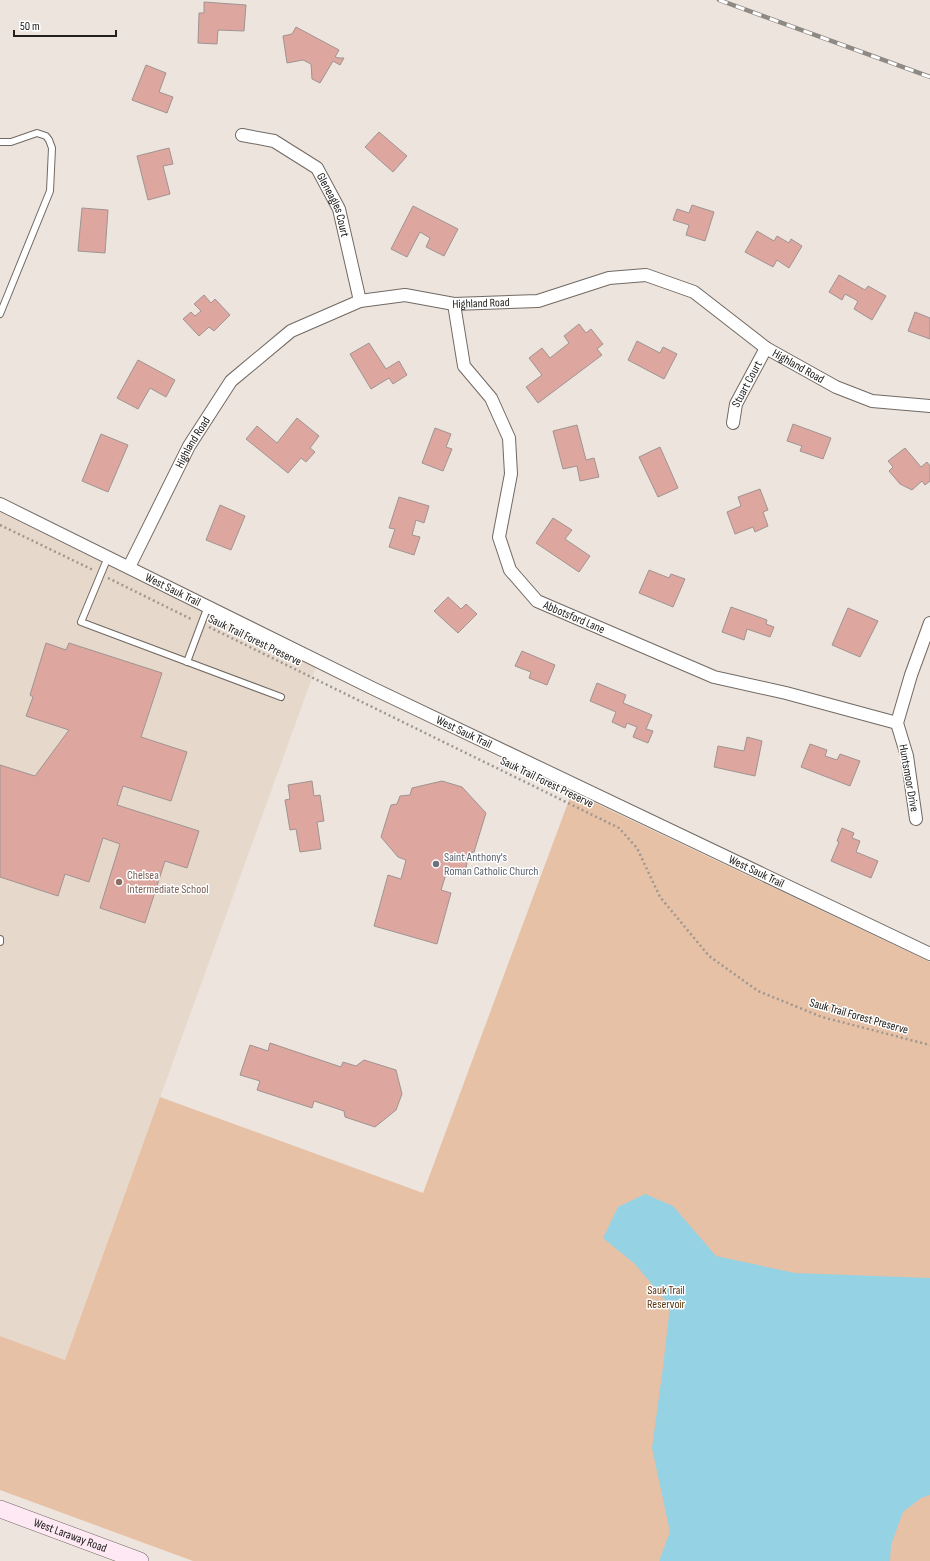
<svg xmlns="http://www.w3.org/2000/svg" width="930" height="1561" viewBox="0 0 930 1561" font-family="'Sofia Sans Condensed',sans-serif">
<rect width="100%" height="100%" fill="#ede4dd"/>
<polygon fill="#e7d8cc" points="0,512 316,667 65,1360 0,1336"/>
<polygon fill="#e6c1a5" points="572,792 930,962 930,1561 193,1561 0,1490 0,1336 65,1360 160,1097 423,1193"/>
<polygon fill="#95d2e4" points="645,1194 673,1206 716,1256 795,1273 930,1278 930,1495 921,1498 903,1512 891,1545 890,1561 659,1561 670,1532 652,1448 663,1367 670,1306 635,1264 603,1238 618,1207"/>
<g fill="#dda69e" stroke="#9f9492">
<polygon points="204,2 246,5 244,31 218,30 217,44 198,43 199,13 204,13"/>
<polygon points="296,27 339,50 335,57 339,58 344,58 340,65 333,61 320,83 312,79 311,64 303,60 287,63 283,36 292,34"/>
<polygon points="146,65 166,73 159,92 173,97 167,113 132,100"/>
<polygon points="379,132 407,156 393,172 365,147"/>
<polygon points="169,148 173,164 163,166 170,194 148,200 137,156"/>
<polygon points="692,205 714,212 705,241 686,235 689,225 673,220 677,209 689,213"/>
<polygon points="413,206 458,229 444,256 426,247 430,238 420,232 407,257 391,249"/>
<polygon points="82,208 108,210 105,253 78,251"/>
<polygon points="757,231 774,241 777,236 789,243 791,239 802,246 789,268 777,260 773,267 745,252"/>
<polygon points="839,275 865,290 868,286 886,296 872,320 854,309 858,301 845,294 842,300 829,292"/>
<polygon points="204,295 211,303 215,299 230,315 214,331 209,327 199,336 183,319 191,312 195,316 201,311 194,304"/>
<polygon points="915,312 930,318 930,339 908,331"/>
<polygon points="579,324 586,333 591,329 603,344 597,349 602,355 538,403 526,387 542,375 529,358 542,348 550,358 569,343 564,336"/>
<polygon points="637,341 660,353 663,347 677,354 664,379 628,360"/>
<polygon points="369,343 386,369 399,361 407,375 393,384 389,378 371,389 350,354"/>
<polygon points="138,360 175,380 166,397 150,388 138,409 117,398"/>
<polygon points="297,418 319,436 310,448 315,452 306,462 301,458 288,473 246,439 257,426 277,443"/>
<polygon points="793,424 831,438 823,459 800,451 802,446 787,441"/>
<polygon points="577,425 586,460 594,458 599,477 580,481 577,466 563,469 553,431"/>
<polygon points="435,428 451,434 446,447 452,449 443,471 422,463"/>
<polygon points="101,434 128,445 108,492 82,481"/>
<polygon points="660,447 678,488 658,497 639,457"/>
<polygon points="905,448 921,467 927,462 930,466 930,481 925,485 922,481 912,490 900,484 889,471 893,467 888,461"/>
<polygon points="760,489 768,510 763,512 768,526 755,532 753,527 735,534 727,512 741,506 738,497"/>
<polygon points="399,497 429,506 424,523 416,520 412,535 420,537 414,555 389,547 395,529 389,528"/>
<polygon points="220,505 245,516 231,550 206,540"/>
<polygon points="553,518 572,530 565,539 590,556 579,572 536,543"/>
<polygon points="649,570 669,578 671,574 685,579 673,607 639,593"/>
<polygon points="448,597 461,609 466,604 477,614 458,633 434,611"/>
<polygon points="731,607 767,620 766,624 774,627 770,637 747,629 744,640 722,632"/>
<polygon points="848,608 878,621 860,657 832,645"/>
<polygon points="46,643 66,650 69,643 162,673 141,737 187,752 171,801 123,786 117,805 199,831 187,868 165,861 145,923 100,908 120,844 103,838 89,882 65,874 58,896 0,877 0,765 35,776 69,730 26,716 33,697 30,695"/>
<polygon points="522,651 555,665 547,685 529,678 531,672 515,666"/>
<polygon points="597,683 626,695 623,703 652,715 646,729 653,731 648,743 633,737 637,727 627,723 625,728 612,722 616,712 590,701"/>
<polygon points="747,737 762,741 755,776 714,767 718,746 744,751"/>
<polygon points="810,744 827,750 825,756 837,760 840,754 860,761 850,786 801,767"/>
<polygon points="312,781 314,796 320,795 324,821 317,822 321,849 300,852 296,829 290,830 285,800 290,799 288,785"/>
<polygon points="442,781 462,787 486,813 474,852 469,853 466,868 447,871 441,890 451,893 437,944 374,926 388,875 401,879 406,860 398,857 381,837 391,805 397,804 400,796 410,795 412,788"/>
<polygon points="842,828 854,833 852,838 860,841 856,852 878,861 871,878 831,861 839,842 837,841"/>
<polygon points="270,1043 341,1067 343,1062 356,1066 364,1060 396,1070 402,1094 396,1110 375,1127 345,1117 344,1111 314,1101 312,1108 257,1090 260,1081 240,1075 250,1045 268,1051"/>
</g>
<g fill="none" stroke-linecap="round" stroke-linejoin="round">
<g stroke="#716963" stroke-width="8">
<g id="service">
<polyline points="0,142 11,142 37,133 46,136 49,140 52,148 50,191 0,314"/>
<polyline points="108,557 81,622 281,697"/>
<polyline points="187,662 208,606"/>
<polyline points="0,939 0,942"/>
</g>
</g>
<g stroke="#716963" stroke-width="14">
<g id="minor">
<path id="s1" d="M242,135L274,141L317,168L339,209L360,301"/>
<path id="s2" d="M454,304L464,366L491,398L509,438L511,474L499,537L510,570L537,601L714,677L786,693L897,723"/>
<path id="s3" d="M733,423L736,404L766,348"/>
<path id="s4" d="M0,504L372,688L930,954"/>
<path id="s5" d="M129,567L189,446L231,381L291,331L360,301L405,295L454,304L538,301L609,278L646,275L694,292L766,348L836,387L872,401L930,406"/>
<polyline points="916,819 907,756 897,723 911,675 930,623"/>
</g>
</g>
<g stroke="#716963" stroke-width="18">
<g id="secondary">
<path id="s6" d="M0,1509L140,1561"/>
</g>
</g>
<g stroke="#9d9791" stroke-width="2.5" stroke-dasharray="2 3" stroke-linecap="butt">
<polyline points="0,525 93,570"/>
<polyline points="108,578 193,620"/>
<polyline points="209,627 619,828 637,848 660,897 709,956 758,991 822,1017 930,1045"/>
</g>
<use href="#service" stroke="#fff" stroke-width="6"/>
<use href="#minor" stroke="#fff" stroke-width="12"/>
<use href="#secondary" stroke="#fde8f3" stroke-width="17"/>
<g stroke="#8f8984" stroke-width="4.5">
<polyline id="rail" points="719,0 930,77"/>
</g>
<use href="#rail" stroke="#fff" stroke-width="3" stroke-dasharray="9" stroke-linecap="butt"/>
</g>
<circle fill="#6b7280" stroke="#fff" stroke-width="1.5" cx="436" cy="864" r="4"/>
<circle fill="#8d6e63" stroke="#fff" stroke-width="1.5" cx="119" cy="882" r="4"/>
<g text-anchor="middle" stroke-width="3" stroke-linejoin="round" paint-order="stroke">
<g font-size="12" fill="#23201d" stroke="#fff">
<text dy="4" stroke="none"><textPath href="#s1" startOffset="124">Gleneagles Court</textPath></text>
<text dy="4" stroke="none"><textPath href="#s5" startOffset="488">Highland Road</textPath></text>
<text dy="4" stroke="none"><textPath href="#s5" startOffset="836">Highland Road</textPath></text>
<text dy="4" stroke="none"><textPath href="#s3" startOffset="42">Stuart Court</textPath></text>
<text dy="4" stroke="none"><textPath href="#s5" startOffset="140">Highland Road</textPath></text>
<text dy="4" stroke="none"><textPath href="#s4" startOffset="193">West Sauk Trail</textPath></text>
<text dy="4" stroke="none"><textPath href="#s2" startOffset="365">Abbotsford Lane</textPath></text>
<text transform="translate(255 640) rotate(26)" y="4">Sauk Trail Forest Preserve</text>
<text dy="4" stroke="none"><textPath href="#s4" startOffset="517">West Sauk Trail</textPath></text>
<text transform="translate(909 778) rotate(80)" y="4">Huntsmoor Drive</text>
<text transform="translate(547 782) rotate(26)" y="4">Sauk Trail Forest Preserve</text>
<text dy="4" stroke="none"><textPath href="#s4" startOffset="841">West Sauk Trail</textPath></text>
<text transform="translate(859 1016) rotate(16)" y="4">Sauk Trail Forest Preserve</text>
<text dy="4" stroke="none"><textPath href="#s6" startOffset="75">West Laraway Road</textPath></text>
</g>
<g font-size="12" fill="#5b616d" stroke="#fff" text-anchor="start">
<text x="444" y="861">Saint Anthony's<tspan x="444" dy="14">Roman Catholic Church</tspan></text>
</g>
<g font-size="12" fill="#785e54" stroke="#fff" text-anchor="start">
<text x="127" y="879">Chelsea<tspan x="127" dy="14">Intermediate School</tspan></text>
</g>
<g font-size="12" fill="#5d340d" stroke="#fff">
<text x="666" y="1294">Sauk Trail<tspan x="666" dy="14">Reservoir</tspan></text>
</g>
</g>
<path d="M14 30v6h102v-6" fill="none" stroke="#23201d" stroke-width="2"/>
<text x="20" y="30" font-size="12" fill="#23201d" stroke="#ffffff" stroke-width="3" paint-order="stroke">50 m</text>
</svg>
